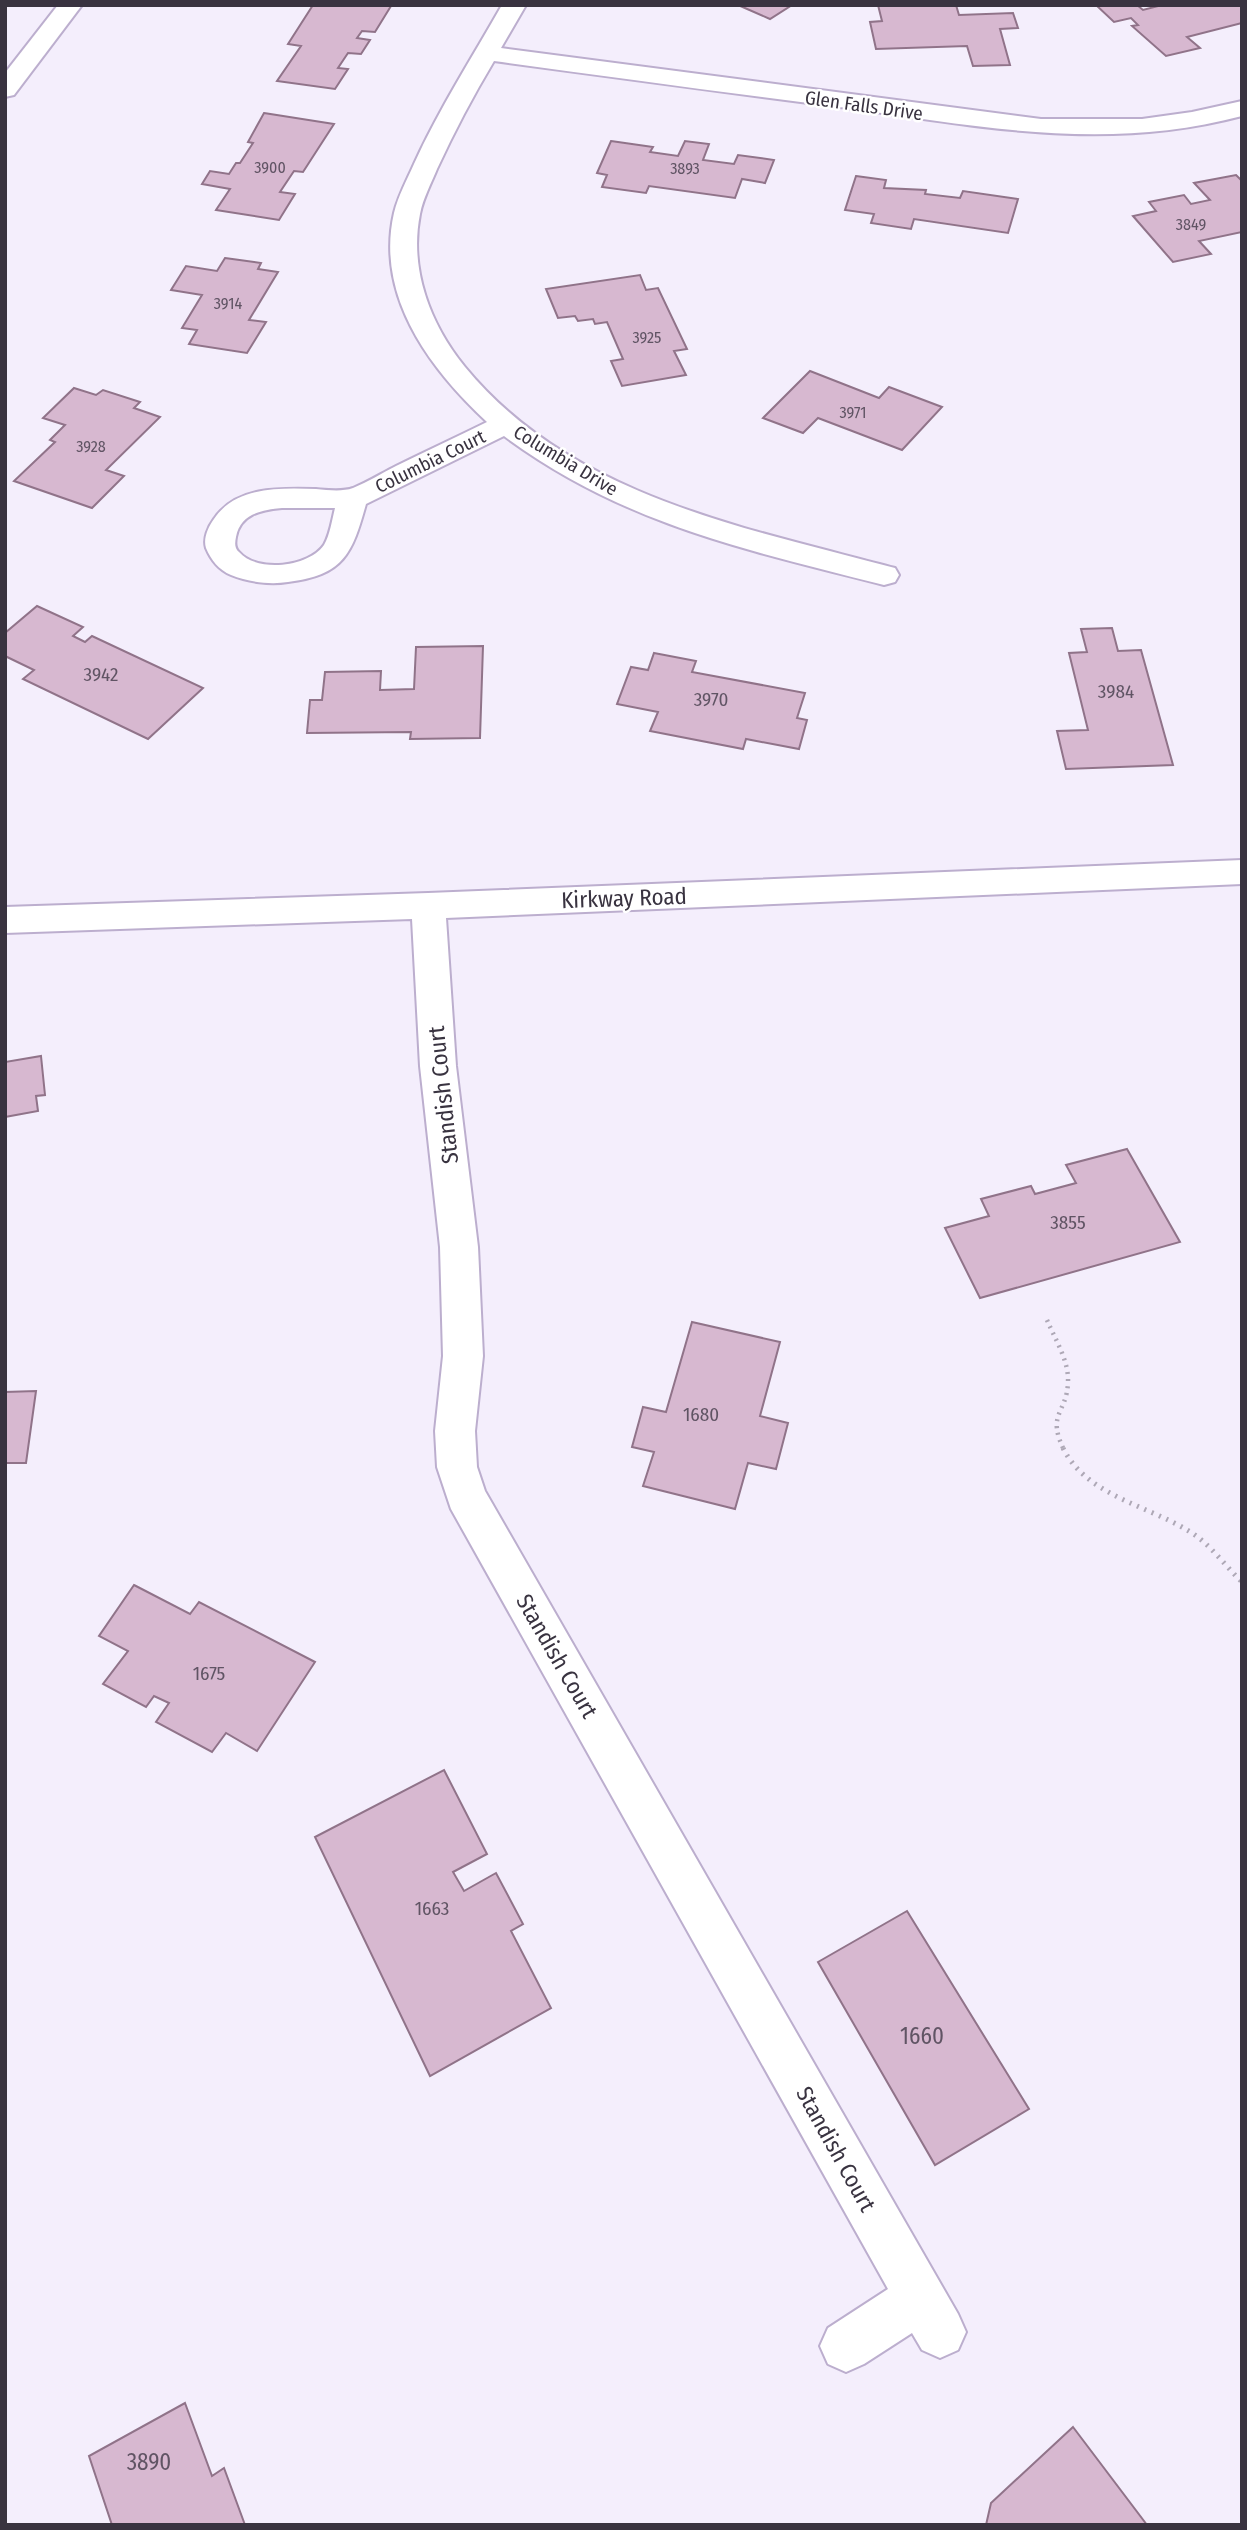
<svg xmlns="http://www.w3.org/2000/svg" width="1247" height="2530" viewBox="0 0 1247 2530" font-family="'Fira Sans Condensed',sans-serif">
<rect width="100%" height="100%" fill="#f4eefc"/>
<g fill="#d7b8d0" stroke="#907389" stroke-width="2">
<polygon points="313,5 391,6 375,32 362,31 357,38 370,40 361,54 348,53 338,68 348,69 335,89 277,81 301,46 288,44"/>
<polygon points="738,5 792,5 770,19"/>
<polygon points="878,5 956,5 959,15 1013,13 1018,28 1000,29 1010,65 973,66 967,46 876,49 870,22 882,21"/>
<polygon points="1096,5 1137,5 1143,10 1162,5 1242,5 1242,23 1187,37 1200,48 1166,56 1132,26 1138,25 1131,18 1114,22"/>
<polygon points="264,113 334,124 303,172 294,171 280,192 295,194 279,220 216,210 230,189 202,184 210,171 229,174 236,163 240,163 253,143 248,142"/>
<polygon points="611,141 653,147 650,152 678,156 685,141 709,144 703,160 734,164 738,155 774,160 765,183 742,179 735,198 649,186 646,193 602,187 607,175 597,173"/>
<polygon points="1236,175 1242,181 1242,232 1199,241 1211,254 1173,262 1133,216 1156,211 1149,202 1184,195 1191,204 1210,200 1194,183"/>
<polygon points="856,176 886,180 884,188 926,190 925,194 960,198 963,191 1018,199 1008,233 914,219 911,229 871,223 874,214 845,210"/>
<polygon points="225,258 261,263 258,269 278,272 249,320 266,322 247,353 189,344 197,330 182,328 202,295 171,290 186,266 217,271"/>
<polygon points="640,275 646,290 658,288 687,349 674,351 686,375 622,386 611,361 623,359 607,322 595,324 593,319 578,321 575,316 558,318 546,289"/>
<polygon points="810,371 879,398 889,387 942,407 902,450 818,418 803,433 763,418"/>
<polygon points="74,388 96,395 103,390 140,402 134,408 160,417 106,470 124,476 92,508 14,481 55,442 50,440 65,425 43,418"/>
<polygon points="37,606 83,627 73,636 85,642 92,636 203,688 148,739 23,679 34,670 5,656 5,633"/>
<polygon points="1112,628 1118,651 1141,650 1173,765 1066,769 1057,731 1088,730 1069,653 1087,652 1081,629"/>
<polygon points="483,646 480,738 410,739 411,732 307,733 310,700 322,700 325,672 381,671 380,690 414,689 416,647"/>
<polygon points="654,653 696,661 692,672 805,693 797,718 807,720 799,749 746,739 743,749 650,731 658,712 617,704 631,667 648,670"/>
<polygon points="41,1056 45,1095 36,1096 38,1111 5,1117 5,1062"/>
<polygon points="1127,1149 1180,1242 980,1298 945,1228 989,1216 981,1199 1031,1186 1035,1194 1076,1183 1066,1165"/>
<polygon points="692,1322 780,1342 760,1416 788,1423 776,1469 748,1463 735,1509 643,1486 654,1452 632,1447 643,1407 666,1412"/>
<polygon points="36,1391 26,1463 5,1463 5,1392"/>
<polygon points="134,1585 190,1614 199,1602 315,1662 257,1751 226,1733 212,1752 156,1722 169,1703 154,1696 146,1707 103,1684 128,1651 99,1636"/>
<polygon points="444,1770 487,1854 453,1872 464,1891 496,1873 523,1924 511,1931 551,2008 430,2076 315,1837"/>
<polygon points="907,1911 1029,2109 935,2165 818,1962"/>
<polygon points="185,2403 212,2476 224,2468 245,2525 112,2525 89,2456"/>
<polygon points="1073,2427 1147,2525 986,2525 991,2503"/>
</g>
<g fill="none" stroke-linecap="round" stroke-linejoin="round">
<g stroke="#bcaece" stroke-width="4">
<g id="minor">
<path d="M502,5H526L501,48L1041,119H1142L1192,112L1242,101V116C1106,152 982,127 847,108C729,93 611,77 494,61C473,96 454,132 437,169C431,184 423,198 420,214C409,269 430,324 465,367C571,496 742,527 895,568L899,575L895,582L884,585C744,549 623,524 504,436L366,504C352,554 344,575 288,582C270,585 248,582 231,575C219,570 211,560 206,548C203,539 208,527 214,519C236,486 280,488 316,489C328,490 342,492 353,488C368,482 382,473 396,466C426,451 457,437 487,422C430,369 375,296 394,213C398,196 407,180 414,164C439,109 472,58 502,5ZM282,508H335C332,520 330,535 324,545C309,567 257,573 239,552C234,548 235,542 236,537C240,514 261,510 282,508Z"/>
<polygon points="1242,860 1242,884 446,918 456,1066 478,1247 483,1356 475,1431 477,1467 485,1491 958,2314 966,2332 958,2350 940,2358 922,2350 912,2333 864,2364 846,2372 828,2364 820,2346 828,2328 888,2289 451,1509 437,1467 435,1431 443,1356 440,1247 420,1066 412,919 5,933 5,907 428,893"/>
</g>
</g>
<g stroke="#bcaece" stroke-width="4">
<polygon id="major" points="58,5 82,5 14,95 5,97 5,73"/>
</g>
<path stroke="#aea8b6" stroke-width="4.5" stroke-dasharray="2 5" stroke-linecap="butt" d="M1047,1320C1055,1339 1069,1361 1068,1382C1067,1414 1046,1413 1064,1450"/>
<path stroke="#aea8b6" stroke-width="5" stroke-dasharray="2 6" stroke-linecap="butt" d="M1063,1448C1086,1495 1146,1505 1187,1530C1209,1542 1224,1565 1242,1582"/>
<use href="#minor" fill="#fff" fill-rule="evenodd"/>
<use href="#major" fill="#fff" fill-rule="evenodd"/>
</g>
<g text-anchor="middle" stroke-width="5" stroke-linejoin="round" paint-order="stroke">
<g font-size="16" fill="#605464">
<text x="270" y="173">3900</text>
<text x="685" y="174">3893</text>
<text x="1191" y="230">3849</text>
<text x="228" y="309">3914</text>
<text x="647" y="343">3925</text>
<text x="853" y="418">3971</text>
<text x="91" y="452">3928</text>
</g>
<g font-size="19" fill="#393340" stroke="#fff">
<text transform="translate(864 105) rotate(8)" y="7">Glen Falls Drive</text>
<text transform="translate(566 460) rotate(31)" y="7">Columbia Drive</text>
<text transform="translate(430 461) rotate(-26)" y="7">Columbia Court</text>
</g>
<g font-size="19" fill="#605464">
<text x="101" y="681">3942</text>
<text x="1116" y="698">3984</text>
<text x="711" y="706">3970</text>
<text x="1068" y="1229">3855</text>
<text x="701" y="1421">1680</text>
<text x="209" y="1680">1675</text>
<text x="432" y="1915">1663</text>
</g>
<g font-size="23" fill="#393340" stroke="#fff">
<text transform="translate(624 898) rotate(-2)" y="8">Kirkway Road</text>
<text transform="translate(443 1095) rotate(-96)" y="8">Standish Court</text>
<text transform="translate(557 1656) rotate(60)" y="8">Standish Court</text>
<text transform="translate(836 2149) rotate(61)" y="8">Standish Court</text>
</g>
<g font-size="23" fill="#605464">
<text x="922" y="2044">1660</text>
<text x="149" y="2470">3890</text>
</g>
</g>
<rect width="1247" height="2530" fill="none" stroke="#393340" stroke-width="14"/>
</svg>
